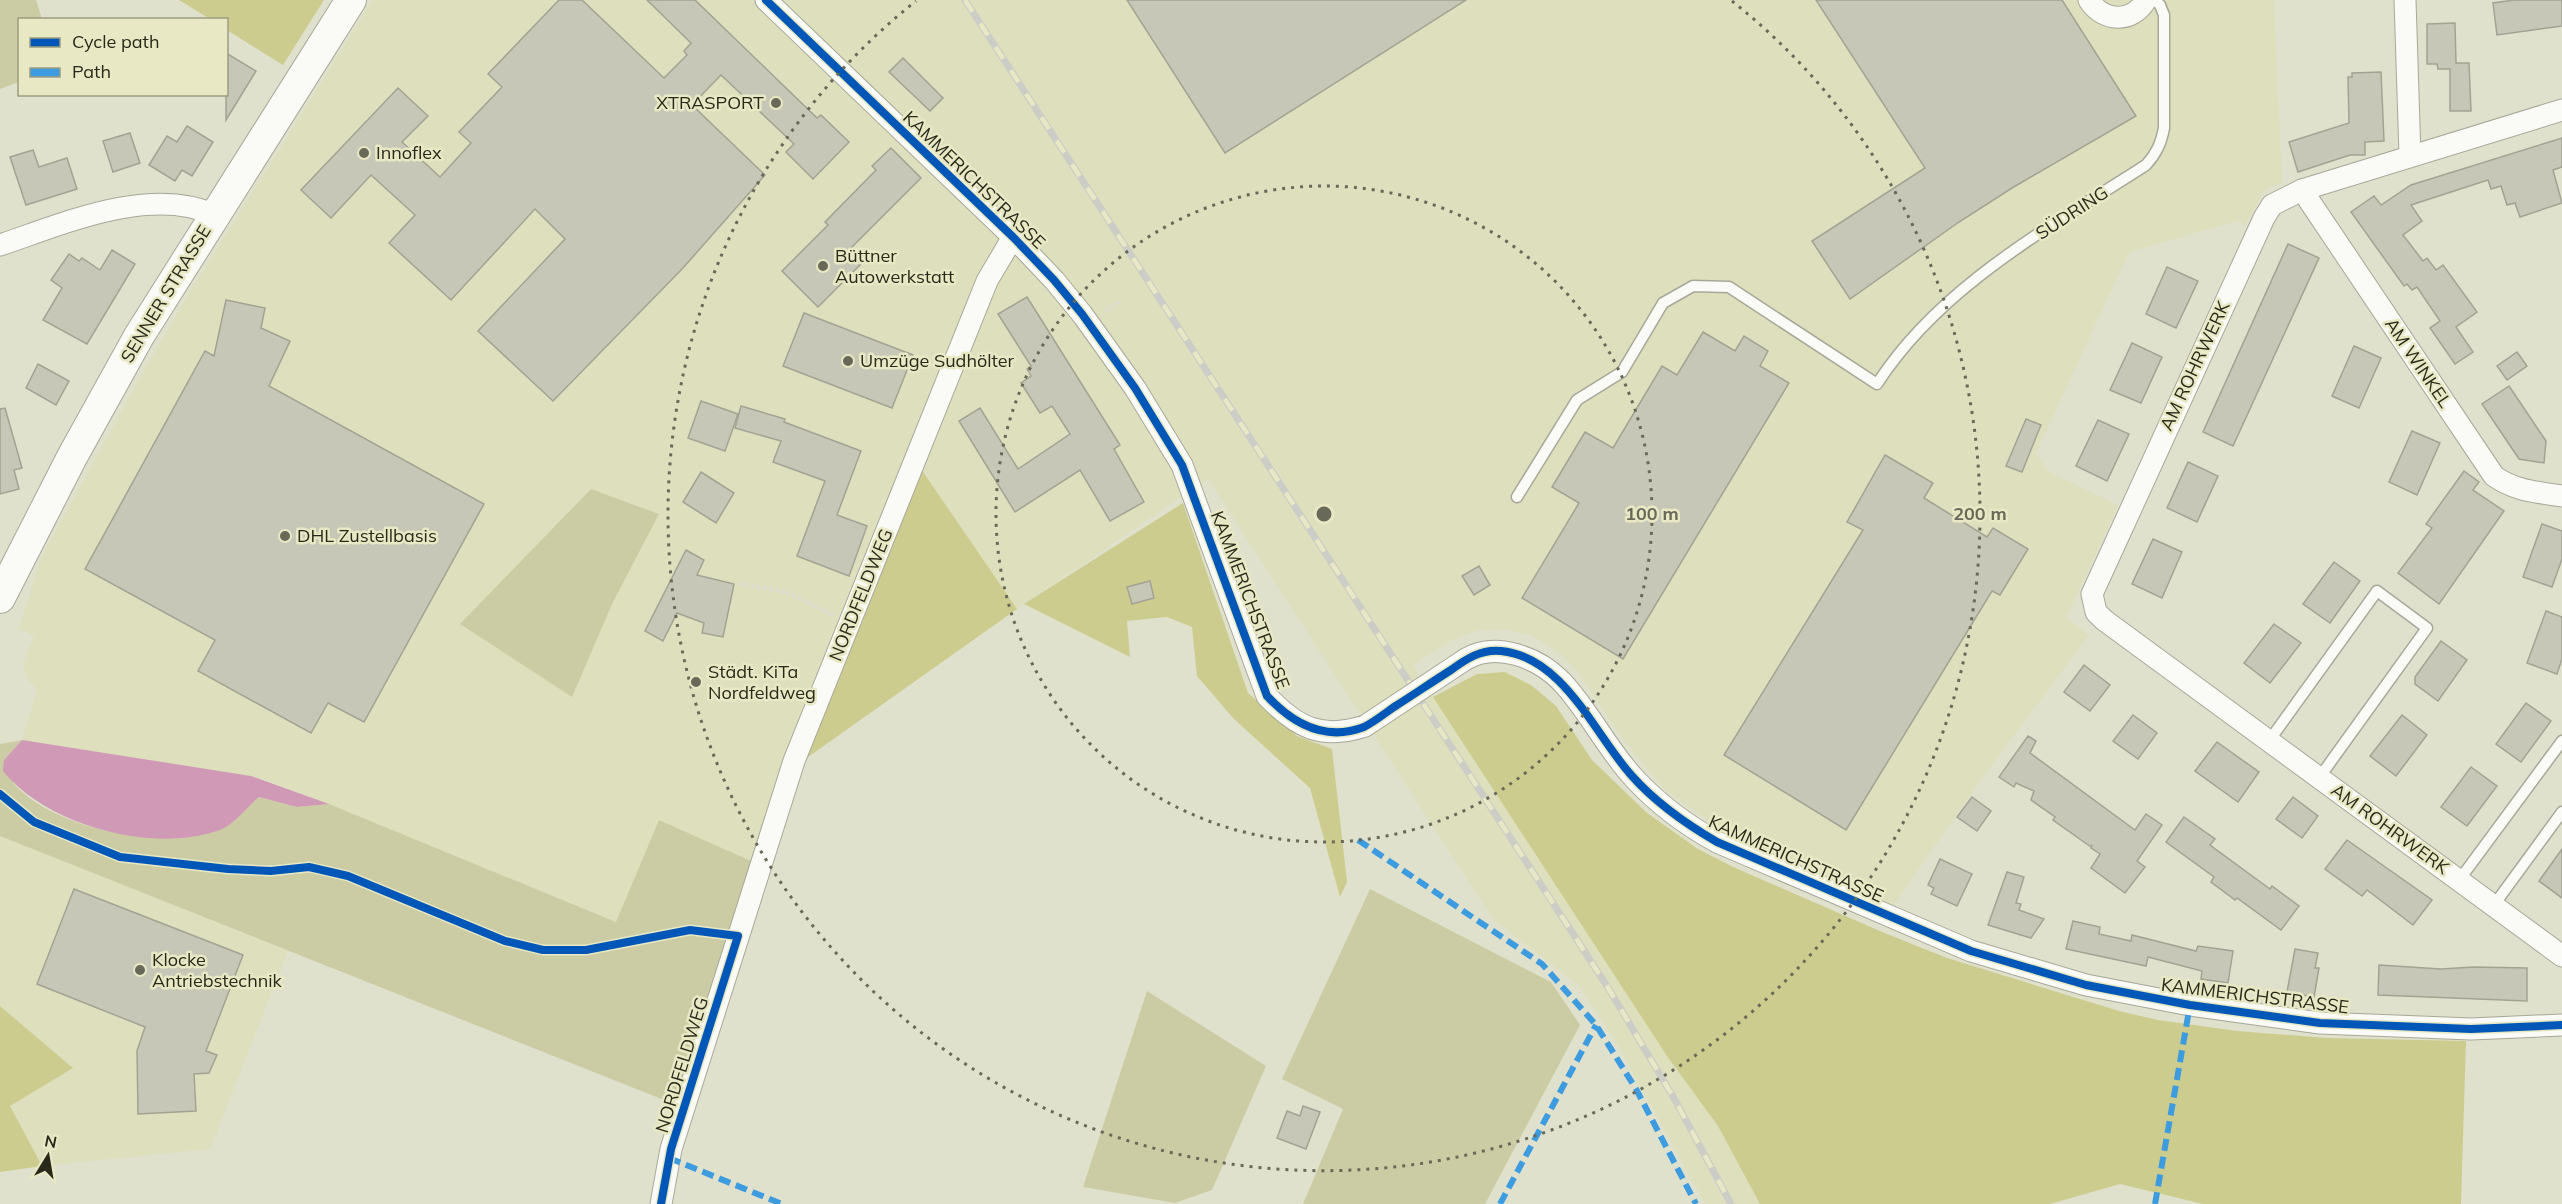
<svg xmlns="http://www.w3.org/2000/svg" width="2562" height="1204" viewBox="0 0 2562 1204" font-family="Mulish,sans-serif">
<rect width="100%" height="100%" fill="#e0e1cc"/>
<g fill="#dedfbd" fill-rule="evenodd">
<path d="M373,0H2274L2282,183L2265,189L2245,226L2240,220L2129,252L2036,453L2047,471L2118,505L2066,618L2089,635L1978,784L1893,906L1710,822L1665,790L1625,742L1577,671L1561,654L1533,636L1508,630H1479L1452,640L1413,665L1667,1056L1718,1126L1760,1204H1705L1612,1035L1579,986L1493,919L1208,479L1017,609L921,469L854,587L816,674L751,861L659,821L617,922L329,804L263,779L22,740L37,690L28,680L23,664L34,636L19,629L41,558L146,367L188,295ZM591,489L659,514L613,602L572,697Z"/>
<polygon points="0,836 288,951 210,1149 42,1166 10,1106 73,1067 0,1006"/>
</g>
<g fill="#cccca4">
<polygon points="0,0 36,0 42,19 20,20 19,82 0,89"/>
<polygon points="591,489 659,514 613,602 572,697 460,624"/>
<path d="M22,740L4,760C7,768 10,779 16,786C59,831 162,849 220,830C231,826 249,805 259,797L297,807L329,804L616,922L659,820L751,861L674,1104L0,836V744Z"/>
<polygon points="1370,889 1551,982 1580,1025 1485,1204 1303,1204 1343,1109 1282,1079"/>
<polygon points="1147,991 1266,1066 1212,1190 1175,1203 1083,1187"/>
</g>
<g fill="#cccc8e">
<polygon points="179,0 324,0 283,65 227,30 226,20 210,19"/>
<polygon points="921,469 1017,609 801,762"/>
<polygon points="1183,503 1248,693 1297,736 1332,749 1347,882 1340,897 1310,788 1233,718 1197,676 1192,627 1167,617 1127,621 1130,657 1024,604"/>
<polygon points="1505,672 1531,685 1556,706 1592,760 1647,813 1698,849 1731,866 1882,932 1947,958 2119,1011 2158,1020 2237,1031 2327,1038 2466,1041 2461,1204 2203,1204 2120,1184 2050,1204 1760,1204 1718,1126 1667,1056 1433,697 1477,674"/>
<polygon points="0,1006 73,1068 10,1106 42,1166 0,1172"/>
</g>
<path fill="#d099b6" d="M22,740L251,776L329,804L297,807L259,797C248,806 234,825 220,830C154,854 47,826 3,771L4,760Z"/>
<g fill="#c7c7b7" stroke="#a3a393" stroke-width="1.5">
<polygon points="559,0 582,0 664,78 687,55 684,51 691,43 647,0 695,0 817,118 821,115 849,142 813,179 786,152 794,144 721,75 692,105 765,175 683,268 553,401 478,331 565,239 535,209 451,300 389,243 415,215 371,175 331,218 301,190 398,88 428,116 402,142 440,177 471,143 459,132 502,87 488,74"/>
<polygon points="1127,0 1466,0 1225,153"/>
<polygon points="1816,0 2062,0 2136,116 2012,188 1959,222 1850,299 1812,241 1925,168"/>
<polygon points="2514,0 2562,0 2562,26 2497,35 2493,3"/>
<polygon points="2455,23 2456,63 2469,63 2471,111 2450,111 2450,69 2438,69 2437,64 2427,64 2427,24"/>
<polygon points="226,53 256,71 226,120"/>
<polygon points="903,58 943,98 930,111 889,72"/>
<polygon points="2381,72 2384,141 2365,142 2365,155 2350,155 2298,172 2289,142 2349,123 2348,77 2352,77 2352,73"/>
<polygon points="187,126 213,142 192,176 182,170 175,181 149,165 167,136 177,142"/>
<polygon points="130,133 140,163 113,172 103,141"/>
<polygon points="2562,138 2562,167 2553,170 2562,203 2520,217 2515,203 2507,205 2501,186 2491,189 2488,180 2411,205 2422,221 2403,235 2423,261 2427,258 2436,270 2443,265 2477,312 2456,327 2473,352 2455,364 2430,328 2440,321 2417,287 2412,290 2407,284 2404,286 2351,212 2374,196 2381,205 2411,185"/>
<polygon points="891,148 921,178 851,248 864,261 818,307 782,271 828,225 825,222 876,170 872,166"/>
<polygon points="33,150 39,167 67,158 77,189 26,205 10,157"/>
<polygon points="2288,244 2319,258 2233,446 2203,432"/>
<polygon points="112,250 135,264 87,344 43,320 62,288 51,280 69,254 79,261 82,258 100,270"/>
<polygon points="2167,267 2198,281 2176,328 2146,314"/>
<polygon points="1027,297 1120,445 1114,449 1144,502 1110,521 1080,470 1015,512 959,421 980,408 1018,469 1070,434 1052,406 1040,413 1021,383 1031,376 1027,369 1031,366 998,314"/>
<polygon points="226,300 265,308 261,328 290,341 269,386 484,504 364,722 328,703 311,733 198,671 215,640 85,569 205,351 214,356"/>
<polygon points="804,313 913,355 892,408 783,366"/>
<polygon points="1703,332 1735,351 1744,336 1768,351 1760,366 1789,383 1623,659 1522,598 1579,503 1552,487 1585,432 1613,448 1662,366 1677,375"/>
<polygon points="2132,343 2162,357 2141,403 2110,390"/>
<polygon points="2354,346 2381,358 2359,408 2332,396"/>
<polygon points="2517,352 2527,366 2507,380 2497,366"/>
<polygon points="38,364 69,381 56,405 26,388"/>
<polygon points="2509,386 2546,441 2544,463 2519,459 2482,404"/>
<polygon points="701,401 738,414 725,451 688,438"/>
<polygon points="741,406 785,419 784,422 861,451 837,515 867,526 849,576 797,556 825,481 773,462 781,441 735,428"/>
<polygon points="5,408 22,468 14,470 19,489 0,494 0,409"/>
<polygon points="2026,419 2041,425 2022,472 2006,466"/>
<polygon points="2098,420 2129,434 2107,481 2076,466"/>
<polygon points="2412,431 2440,443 2417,495 2389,482"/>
<polygon points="1885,455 1933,483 1924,498 1987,537 1993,528 2028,549 2000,595 1992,591 1846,830 1724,755 1863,530 1847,522"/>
<polygon points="2188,462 2218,476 2197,522 2167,508"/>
<polygon points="2464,471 2479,482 2473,490 2504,511 2439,604 2398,573 2432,528 2426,524"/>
<polygon points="701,472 734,493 716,523 683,502"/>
<polygon points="2542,524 2562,531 2562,559 2552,587 2523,577"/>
<polygon points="2153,539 2182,552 2162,598 2132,584"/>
<polygon points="686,550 704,560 697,575 734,584 723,637 702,633 704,623 677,613 663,641 645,631"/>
<polygon points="2334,562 2360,581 2330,623 2303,604"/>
<polygon points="1479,566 1490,585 1474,595 1462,576"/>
<polygon points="1150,581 1154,598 1132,604 1127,587"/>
<polygon points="2546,611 2562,617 2562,659 2557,674 2527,663"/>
<polygon points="2274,624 2301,643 2270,683 2244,663"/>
<polygon points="2441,641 2467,660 2438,701 2415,684 2415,677"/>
<polygon points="2084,665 2110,685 2090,711 2064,692"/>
<polygon points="2526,703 2551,721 2521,762 2496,744"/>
<polygon points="2133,715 2157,733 2138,759 2113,741"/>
<polygon points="2402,715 2427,735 2396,776 2370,756"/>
<polygon points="2028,736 2036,741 2030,753 2135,830 2146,814 2162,825 2137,861 2145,867 2125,893 2091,868 2100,854 2091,848 2092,845 2091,847 2053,820 2055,817 2031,800 2034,791 2016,783 2014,787 1999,777"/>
<polygon points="2217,742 2259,772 2238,802 2195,771"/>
<polygon points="2471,767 2497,786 2467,826 2441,807"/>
<polygon points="1972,797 1991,811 1977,831 1957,817"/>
<polygon points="2293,797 2318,816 2302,838 2276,819"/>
<polygon points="2184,817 2215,839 2210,845 2270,889 2272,886 2299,906 2281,930 2237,898 2235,900 2211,882 2214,877 2166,842"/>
<polygon points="2347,840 2432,900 2413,925 2367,890 2362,896 2325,869"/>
<polygon points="2562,849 2562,898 2539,881"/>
<polygon points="1940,859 1972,874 1957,906 1931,894 1934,888 1928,885"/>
<polygon points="2007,872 2024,877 2016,903 2021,904 2019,910 2044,919 2031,938 1988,925"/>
<polygon points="74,889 243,955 206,1051 217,1055 209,1073 194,1074 196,1111 138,1114 137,1051 145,1027 37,984"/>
<polygon points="2073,921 2100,927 2099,934 2131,941 2132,935 2196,951 2198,946 2233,951 2228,983 2201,979 2202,971 2148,957 2146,966 2066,949"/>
<polygon points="2295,949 2318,953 2315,968 2319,968 2314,997 2287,992"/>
<polygon points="2379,965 2441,969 2474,967 2527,968 2527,1001 2378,995"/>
<polygon points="1303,1106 1320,1112 1306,1149 1277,1138 1287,1111 1300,1116"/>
</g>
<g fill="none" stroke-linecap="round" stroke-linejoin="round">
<g stroke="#a7a898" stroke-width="13">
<g id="lane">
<path d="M1517,497L1577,400L1622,372L1663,303L1693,286L1729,287L1877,384C1940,286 2050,227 2146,165C2156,154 2161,144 2164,128V15L2160,5L2155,0"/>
<polyline points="2269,741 2377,591 2427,628 2319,778"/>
<polyline points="2460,879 2562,741"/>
<polyline points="2494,905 2562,812"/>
</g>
</g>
<g stroke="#a7a898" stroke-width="23">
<g id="street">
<path d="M766,0L1013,237L1054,280L1082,314L1135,388L1182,465L1267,696C1297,728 1322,740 1365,726"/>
<path d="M2089,0C2103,22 2132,24 2146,0"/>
<polyline points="2405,0 2410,156"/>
<polyline points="2562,110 2302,190 2272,205 2264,218 2092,594 2096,612 2104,620 2562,956"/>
<path d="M2302,190L2494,476C2515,491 2537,492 2562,496"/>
<path d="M0,245C63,224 150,185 215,215"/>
<path d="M1466,659C1497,641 1539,658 1562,682C1589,711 1607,749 1634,778C1658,804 1686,825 1717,842L1971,951L2086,985L2190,1005L2320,1023L2471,1029L2562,1025"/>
<polyline points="661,1204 671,1149 794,761 987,281 1013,237"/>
</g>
</g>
<g stroke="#a7a898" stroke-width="32">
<polyline id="secondary" points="0,598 72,457 139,336 351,0"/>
</g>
<g stroke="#dbdbd4" stroke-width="4" stroke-dasharray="3 3" stroke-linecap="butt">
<polyline points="1106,311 1120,301"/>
<polyline points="740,584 786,592 833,615"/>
<polyline points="0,794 34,822 120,857 228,869 271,871 309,867 348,876 505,941 543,950 586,950 690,930 719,934"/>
</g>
<use href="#lane" stroke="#fafaf7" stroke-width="10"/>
<use href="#street" stroke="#fafaf7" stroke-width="21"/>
<use href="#secondary" stroke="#fafaf7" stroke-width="30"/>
<g stroke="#cdcdc7" stroke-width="7">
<polyline id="rail" points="965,0 1607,986 1675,1100 1731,1204"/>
</g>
<use href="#rail" stroke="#e8e9c4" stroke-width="4.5" stroke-dasharray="14" stroke-linecap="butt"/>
<g stroke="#a7a898" stroke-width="23" stroke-linecap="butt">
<polyline id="street-bridge" points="1365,726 1466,659"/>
</g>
<use href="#street-bridge" stroke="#fafaf7" stroke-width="21"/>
<g stroke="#3d9cdf" stroke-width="6" stroke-dasharray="12 6" stroke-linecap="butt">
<polyline points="1358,840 1542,964 1596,1025 1636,1089 1696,1204"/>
<polyline points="669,1158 782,1204"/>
<polyline points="1500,1204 1596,1025"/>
<polyline points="2155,1204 2190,1005"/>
</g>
<g stroke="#e8e9c4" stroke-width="11">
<g id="cycleway">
<path d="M766,0L1013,237L1054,280L1082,314L1135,388L1182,465L1267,696C1293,724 1325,742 1364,727C1374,722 1384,714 1394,707C1413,695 1432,682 1451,670C1466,659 1481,649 1501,651C1564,657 1594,734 1632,776C1656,803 1686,824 1717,842L1971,951L2086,985L2190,1005L2320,1023L2471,1029L2562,1025"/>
<polyline points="0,794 34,822 120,857 228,869 271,871 309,867 348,876 505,941 543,950 586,950 690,930 738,936 671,1149 661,1204"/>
</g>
</g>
<use href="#cycleway" stroke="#0057b8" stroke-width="8"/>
</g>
<g fill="none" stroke="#696959" stroke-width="3" stroke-dasharray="3 6">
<circle cx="1324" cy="514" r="328"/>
<path d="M1732 1A656 656 0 1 1 916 1"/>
</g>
<g fill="#696959" stroke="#e8e9c4" stroke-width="2">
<circle cx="776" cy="103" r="6"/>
<circle cx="364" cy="153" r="6"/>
<circle cx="823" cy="266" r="6"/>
<circle cx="848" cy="361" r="6"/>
<circle cx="285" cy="536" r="6"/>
<circle cx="696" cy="682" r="6"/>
<circle cx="140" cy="970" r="6"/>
</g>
<g text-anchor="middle" stroke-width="5" stroke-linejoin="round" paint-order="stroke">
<g font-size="18" fill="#29291b" stroke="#e8e9c4" text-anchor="start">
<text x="764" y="109" text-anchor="end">XTRASPORT</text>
<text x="376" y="159">Innoflex</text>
<text x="835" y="262">Büttner<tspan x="835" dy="21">Autowerkstatt</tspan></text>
<text x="860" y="367">Umzüge Sudhölter</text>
<text x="297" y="542">DHL Zustellbasis</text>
<text x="708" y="678">Städt. KiTa<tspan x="708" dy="21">Nordfeldweg</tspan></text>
<text x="152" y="966">Klocke<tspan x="152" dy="21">Antriebstechnik</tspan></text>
</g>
<g font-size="18" fill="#29291b" stroke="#e8e9c4">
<text transform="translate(974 180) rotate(44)" y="6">KAMMERICHSTRASSE</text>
<text transform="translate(2072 213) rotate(-33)" y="6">SÜDRING</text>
<text transform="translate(166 294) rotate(-59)" y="6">SENNER STRASSE</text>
<text transform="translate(2418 363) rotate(56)" y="6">AM WINKEL</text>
<text transform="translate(2195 366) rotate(-65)" y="6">AM ROHRWERK</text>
<text transform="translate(861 595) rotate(-68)" y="6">NORDFELDWEG</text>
<text transform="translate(1250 600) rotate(69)" y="6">KAMMERICHSTRASSE</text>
<text transform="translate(2390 829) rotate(36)" y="6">AM ROHRWERK</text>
<text transform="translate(1796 859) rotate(24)" y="6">KAMMERICHSTRASSE</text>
<text transform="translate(2255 996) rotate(7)" y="6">KAMMERICHSTRASSE</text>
<text transform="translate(682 1065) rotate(-73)" y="6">NORDFELDWEG</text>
</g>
</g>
<circle cx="1324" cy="514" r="9" fill="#696959" stroke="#e8e9c4" stroke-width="3"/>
<g font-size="18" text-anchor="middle" font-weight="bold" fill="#696959" stroke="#e8e9c4" stroke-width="5" stroke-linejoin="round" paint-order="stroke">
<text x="1652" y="520">100 m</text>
<text x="1980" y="520">200 m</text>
</g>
<rect x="18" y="18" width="210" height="78" fill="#e8e9c4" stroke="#9c9c80" stroke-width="1.5"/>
<rect x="30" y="38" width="30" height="9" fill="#0057b8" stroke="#9c9c80" stroke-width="1.5"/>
<text x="72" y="48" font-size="18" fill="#29291b">Cycle path</text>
<rect x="30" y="68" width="30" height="9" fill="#3d9cdf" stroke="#9c9c80" stroke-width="1.5"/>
<text x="72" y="78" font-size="18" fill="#29291b">Path</text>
<g transform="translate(48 1156) rotate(11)" stroke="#e8e9c4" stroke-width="4.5" paint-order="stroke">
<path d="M0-4.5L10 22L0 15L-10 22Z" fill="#29291b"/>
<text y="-9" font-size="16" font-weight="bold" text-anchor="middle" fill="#29291b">N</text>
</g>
</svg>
